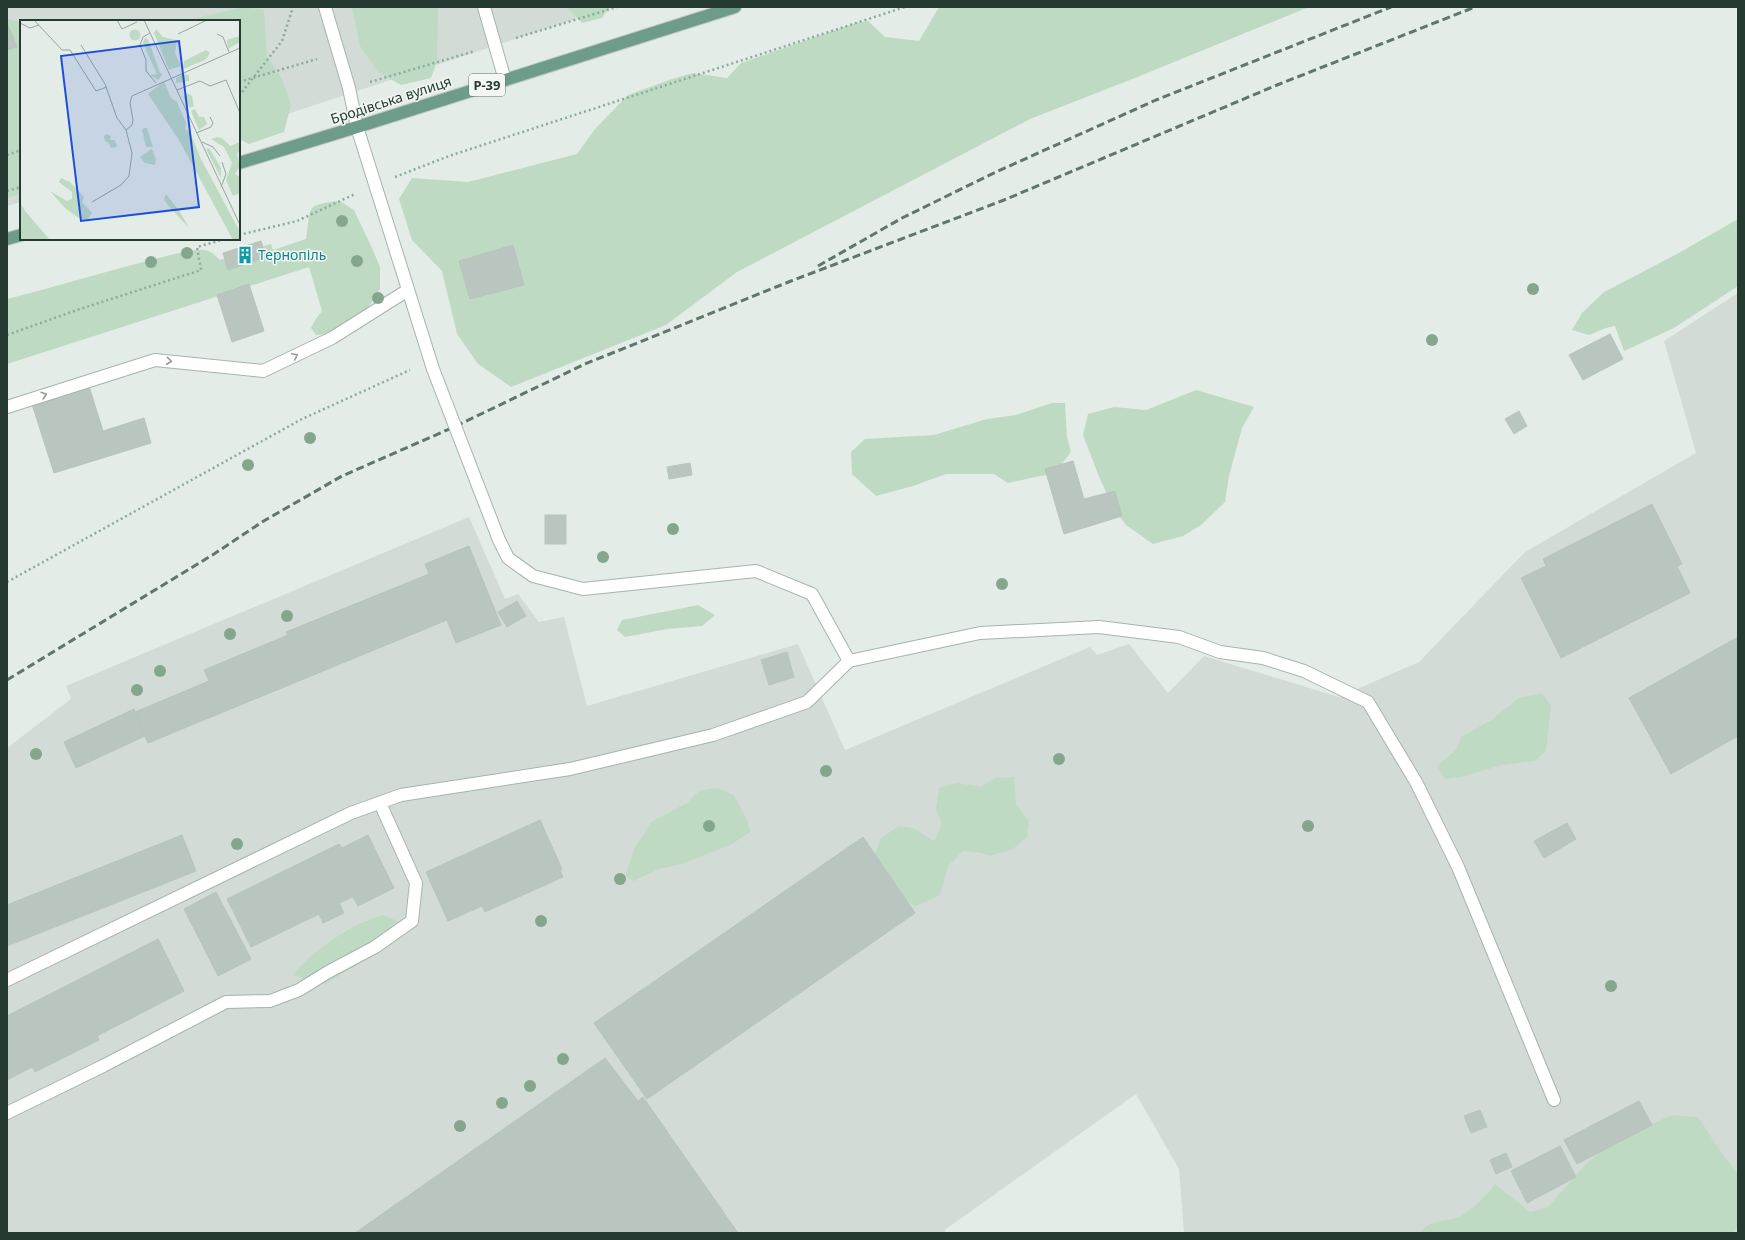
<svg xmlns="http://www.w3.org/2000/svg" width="1745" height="1240" viewBox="0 0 1745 1240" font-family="'Noto Sans',sans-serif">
<rect width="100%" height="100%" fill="#e4ece7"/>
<g fill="#d2dbd6">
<polygon points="7,7 612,7 239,130 239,21 21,21 21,202 7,206"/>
<polygon points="1738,293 1738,1233 1184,1233 1179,1169 1136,1094 946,1229 944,1233 7,1233 7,748 71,699 66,686 469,517 505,599 518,594 539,622 564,617 587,706 798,644 845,750 1090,647 1097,655 1129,644 1168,693 1204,656 1339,697 1419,662 1525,552 1696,453 1664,341"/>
</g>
<g fill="#bfdac3">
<polygon points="244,7 264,10 267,56 282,79 291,105 284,132 249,144 239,139 239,21 189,21 204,16"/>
<polygon points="352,7 438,7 437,62 431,78 401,85 378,72 360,46"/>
<polygon points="567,7 610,7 602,18 582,23"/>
<polygon points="939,7 1309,7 1135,78 1030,119 737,272 666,325 511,387 478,364 457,334 442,271 412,240 399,199 412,178 468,182 577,154 595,129 628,95 669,80 693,73 727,78 741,63 856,23 868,21 885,37 919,41"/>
<polygon points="7,18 21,23 21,194 7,198"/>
<path d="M340,201L354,210L372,248L380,267V289L368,308L342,328L327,334L316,335L311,328L315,320L322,311L309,267L7,364V299C55,287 103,272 151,260C164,257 193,248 205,250C211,251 216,256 220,260L271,244L273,250L306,239C312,207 303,205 340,201Z"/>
<polygon points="1738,219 1738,286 1674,328 1624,351 1615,326 1606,328 1589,335 1572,330 1582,313 1604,292 1677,254"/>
<polygon points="1196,390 1254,407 1242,428 1229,476 1225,502 1201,525 1183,536 1153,544 1126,525 1114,509 1100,479 1083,435 1088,414 1114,407 1146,410"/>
<polygon points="1052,403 1065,403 1067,437 1071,452 1055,473 1008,483 994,474 946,474 913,486 876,496 852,474 851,452 865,439 934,435 987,419 1016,415"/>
<polygon points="698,605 715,615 702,626 667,629 625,637 617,630 622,620"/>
<polygon points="1542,693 1551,705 1546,751 1535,761 1502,765 1461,777 1445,779 1437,766 1456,750 1461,737 1490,721 1519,698"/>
<polygon points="1014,777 1016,804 1029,821 1027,837 1013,849 990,856 981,853 963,851 948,866 940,895 916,906 893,897 873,859 881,838 899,826 913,828 934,841 942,824 936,810 939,788 957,783 981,787 995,778"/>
<path d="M718,788L734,795C740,809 748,817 750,832L732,844L682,864L659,869L634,881L625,876L635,848L651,822L687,803L699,791Z"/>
<path d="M384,915L403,924L390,943L372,956L325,984L316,983L293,975C301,961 340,933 355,926C364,921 375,918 384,915Z"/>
<path d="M1672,1115L1698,1117L1723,1155L1738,1174V1226L1732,1233H1420C1428,1219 1448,1222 1461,1216C1474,1209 1486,1195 1495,1184L1530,1212L1548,1207L1587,1163L1612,1142Z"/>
</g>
<g fill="#b9c6c0" stroke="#b7c4bd">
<polygon points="7,23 17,47 7,50"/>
<polygon points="261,241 266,257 228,270 223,253"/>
<polygon points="513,245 524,285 470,299 459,261"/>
<polygon points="249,284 264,331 232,342 217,295"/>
<polygon points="1610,334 1623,359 1583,380 1569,355"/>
<polygon points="88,383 103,431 144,418 151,443 54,473 31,401"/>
<polygon points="1519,411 1527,426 1514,434 1505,419"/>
<polygon points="1073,461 1084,499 1115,491 1122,516 1064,534 1045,469"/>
<polygon points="690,463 692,475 669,479 667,467"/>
<polygon points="1652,504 1682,564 1677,566 1690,593 1561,658 1521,578 1546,566 1543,559"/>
<rect x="545" y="515" width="21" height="29"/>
<polygon points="469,546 501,625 456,643 447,620 148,743 135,712 209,681 204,670 288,635 286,632 429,574 425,564"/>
<polygon points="517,601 526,616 507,627 498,612"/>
<polygon points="1738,637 1738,736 1671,774 1629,698"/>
<polygon points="787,652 794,677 769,685 761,660"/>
<polygon points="134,709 145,736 76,768 64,742"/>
<polygon points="540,820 562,869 560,870 563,877 485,912 482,906 448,921 426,872"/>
<polygon points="1567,823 1576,839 1544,858 1534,841"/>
<polygon points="182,835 196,871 7,946 7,905"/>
<polygon points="368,835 394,888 358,906 353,897 339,903 344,913 323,923 319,914 251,947 227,899 339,844 342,848"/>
<polygon points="863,837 915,913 647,1099 594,1023"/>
<polygon points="216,892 251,959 218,976 184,909"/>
<polygon points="158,939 184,991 97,1036 99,1040 35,1072 32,1067 7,1080 7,1016"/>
<polygon points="605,1058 638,1101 450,1233 355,1233"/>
<polygon points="643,1097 738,1233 450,1233 638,1101"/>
<polygon points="1639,1101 1652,1125 1577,1164 1564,1140"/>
<polygon points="1480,1110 1487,1127 1471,1133 1464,1116"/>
<polygon points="1560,1146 1576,1177 1527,1203 1511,1171"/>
<polygon points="1506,1153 1512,1167 1496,1174 1490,1160"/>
</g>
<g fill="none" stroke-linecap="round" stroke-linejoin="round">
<g stroke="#a7b3ad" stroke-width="14">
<g id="service">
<polyline points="484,7 505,80"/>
<polyline points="357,127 433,369"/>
<polyline points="7,407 155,360 263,371 332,338 408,290"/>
<polyline points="499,540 508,558 533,576 583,589 756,571 812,594 849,661 980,633 1099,627 1179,637 1220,652 1263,658 1304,671 1368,702 1416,782 1458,867 1554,1100"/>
<polyline points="7,980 351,813 401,795 570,769 713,735 807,702 849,661"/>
<polyline points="7,1113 103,1066 226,1002 270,1001 299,990 328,972 375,947 412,921 416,883 380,803"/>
</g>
</g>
<g stroke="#a7b3ad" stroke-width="14">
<polyline id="minor" points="325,7 349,88 357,127"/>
</g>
<g stroke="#c2c8c6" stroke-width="14">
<g id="primary">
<polyline points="239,163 357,127 735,7"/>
<polyline points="7,239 21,235"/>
</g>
</g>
<g stroke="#88ac9c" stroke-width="2.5" stroke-dasharray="2 3" stroke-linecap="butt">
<polyline points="516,38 617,7"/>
<polyline points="239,82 317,59"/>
<polyline points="370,82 475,51"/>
<polyline points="239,96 282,41 293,7"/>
<polyline points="7,155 21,150"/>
<polyline points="395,177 449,156 905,7"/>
<polyline points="7,191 21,187"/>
<polyline points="239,235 297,221 355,194"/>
<polyline points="7,335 77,310 201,270 197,247 225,239"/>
<polyline points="7,582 302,419 410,370"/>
</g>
<use href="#service" stroke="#fff" stroke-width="12"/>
<use href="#minor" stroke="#fff" stroke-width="12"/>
<use href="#primary" stroke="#6d9c8a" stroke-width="12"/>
<g stroke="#60766d" stroke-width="3" stroke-dasharray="8 4" stroke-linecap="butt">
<polyline points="818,266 902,218 996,172 1156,100 1391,7"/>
<polyline points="7,680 214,554 262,522 342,476 454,427 585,364 791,281 1004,200 1277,85 1475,7"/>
</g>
<g stroke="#a7b3ad" stroke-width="14" stroke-linecap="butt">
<polyline id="service-bridge" points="433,369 499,540"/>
</g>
<use href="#service-bridge" stroke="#fff" stroke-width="12"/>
</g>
<g fill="#83a68d">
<circle cx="342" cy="221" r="6"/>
<circle cx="187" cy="253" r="6"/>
<circle cx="357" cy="261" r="6"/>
<circle cx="151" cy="262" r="6"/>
<circle cx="1533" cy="289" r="6"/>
<circle cx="378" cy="298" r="6"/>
<circle cx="1432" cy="340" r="6"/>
<circle cx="310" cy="438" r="6"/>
<circle cx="248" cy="465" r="6"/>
<circle cx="673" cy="529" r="6"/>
<circle cx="603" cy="557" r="6"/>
<circle cx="1002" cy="584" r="6"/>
<circle cx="287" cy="616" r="6"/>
<circle cx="230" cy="634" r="6"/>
<circle cx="160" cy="671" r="6"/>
<circle cx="137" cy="690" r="6"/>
<circle cx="36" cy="754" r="6"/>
<circle cx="1059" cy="759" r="6"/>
<circle cx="826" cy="771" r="6"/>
<circle cx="709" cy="826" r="6"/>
<circle cx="1308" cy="826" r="6"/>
<circle cx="237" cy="844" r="6"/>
<circle cx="620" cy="879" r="6"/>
<circle cx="541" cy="921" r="6"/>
<circle cx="1611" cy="986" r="6"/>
<circle cx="563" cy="1059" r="6"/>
<circle cx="530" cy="1086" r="6"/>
<circle cx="502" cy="1103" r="6"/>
<circle cx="460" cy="1126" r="6"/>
</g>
<defs><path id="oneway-chevron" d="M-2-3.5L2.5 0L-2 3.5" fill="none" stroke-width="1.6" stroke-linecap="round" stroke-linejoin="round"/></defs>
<g stroke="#929d98">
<use href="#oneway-chevron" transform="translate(295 356) rotate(-26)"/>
<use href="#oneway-chevron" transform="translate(169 361) rotate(6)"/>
<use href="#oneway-chevron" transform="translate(44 395) rotate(-17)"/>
</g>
<defs>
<g id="building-bare" transform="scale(1.38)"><path d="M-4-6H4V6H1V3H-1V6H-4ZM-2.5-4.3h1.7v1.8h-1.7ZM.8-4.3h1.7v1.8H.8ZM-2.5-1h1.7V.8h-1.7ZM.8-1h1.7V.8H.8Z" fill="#0f9aa8" stroke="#f4f8f5" stroke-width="2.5" paint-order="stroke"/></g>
</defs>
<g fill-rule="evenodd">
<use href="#building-bare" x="245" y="255"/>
</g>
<g text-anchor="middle" stroke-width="3" stroke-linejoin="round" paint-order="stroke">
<rect fill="#f4f8f5" stroke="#63746c" stroke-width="1" x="469" y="74" width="36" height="22" rx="3"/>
<g font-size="13" font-weight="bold" fill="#253b32">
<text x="487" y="90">Р-39</text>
</g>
<g font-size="14" fill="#253b32" stroke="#f4f8f5">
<text transform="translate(391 100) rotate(-18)" y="5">Бродівська вулиця</text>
</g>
<g font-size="14" fill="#0d838f" stroke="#f4f8f5" text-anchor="start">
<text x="258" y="260">Тернопіль</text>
</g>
</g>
<g transform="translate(20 20)">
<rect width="220" height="220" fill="#e4ece7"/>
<path d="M136,9L143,17L157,20L155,33L161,46L149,50L134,13ZM109.5 15a5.5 5.5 0 1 1 11 0a5.5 5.5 0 1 1-11 0ZM220,16V22L208,29L207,20ZM125,18L128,19L140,53L143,54L138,60L130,55L137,54L123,23ZM186,30L190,33L185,40L163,49L164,41ZM163,54L169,55V61L156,63V58ZM144,61L151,78L157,82L166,103L165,109L170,112L181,139L220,212V220H213L159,120L128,74ZM167,73L172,76L174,86L170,88L163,77ZM175,89L179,97H184L187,104L179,110L171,91ZM124,108H127L133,127H126L122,110ZM87,114L91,116L90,120H95L97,127L91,128L89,123L85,121L84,116ZM197,117L203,119L210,126L220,122V130L217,134L220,147L215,154L220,157V173L213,176L206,160L212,143L204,127L191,119ZM189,128L201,148V158L186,129ZM132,129L136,139L135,145L125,143L120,137ZM41,158L50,162L64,177L62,182L72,193L67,201H63L46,189L30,171L47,181L52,179V172L39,162ZM146,174L160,192L169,208L147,184L144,179ZM0,182L5,191L30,220H0Z" fill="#bfdac3"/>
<path fill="none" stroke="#98a59f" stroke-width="1" d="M14,0L42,30H50L76,71L87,67M97,0L102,9L117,2M124,0L220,205M0,3L10,8L19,5M130,13L123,17L120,25L126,40V51L136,63M158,14L187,0M197,14L203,17L209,32M61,25L85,64L97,98L106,110M157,70L180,61L190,66L206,60L220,93M176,113L191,107L193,103L190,97M182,122L193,127L200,136M201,167L206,154L202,142M72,182L101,165L109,156L112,133L106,110L112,105L113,100L110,83L112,76L220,28"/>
<path fill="#1d4ed8" fill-opacity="0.15" stroke="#1d4ed8" stroke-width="2" d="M159,21L179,187L61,201L41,36Z"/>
<rect width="220" height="220" fill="none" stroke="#253b32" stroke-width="2"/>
</g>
<rect width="1745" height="1240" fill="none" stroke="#253b32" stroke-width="16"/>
</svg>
